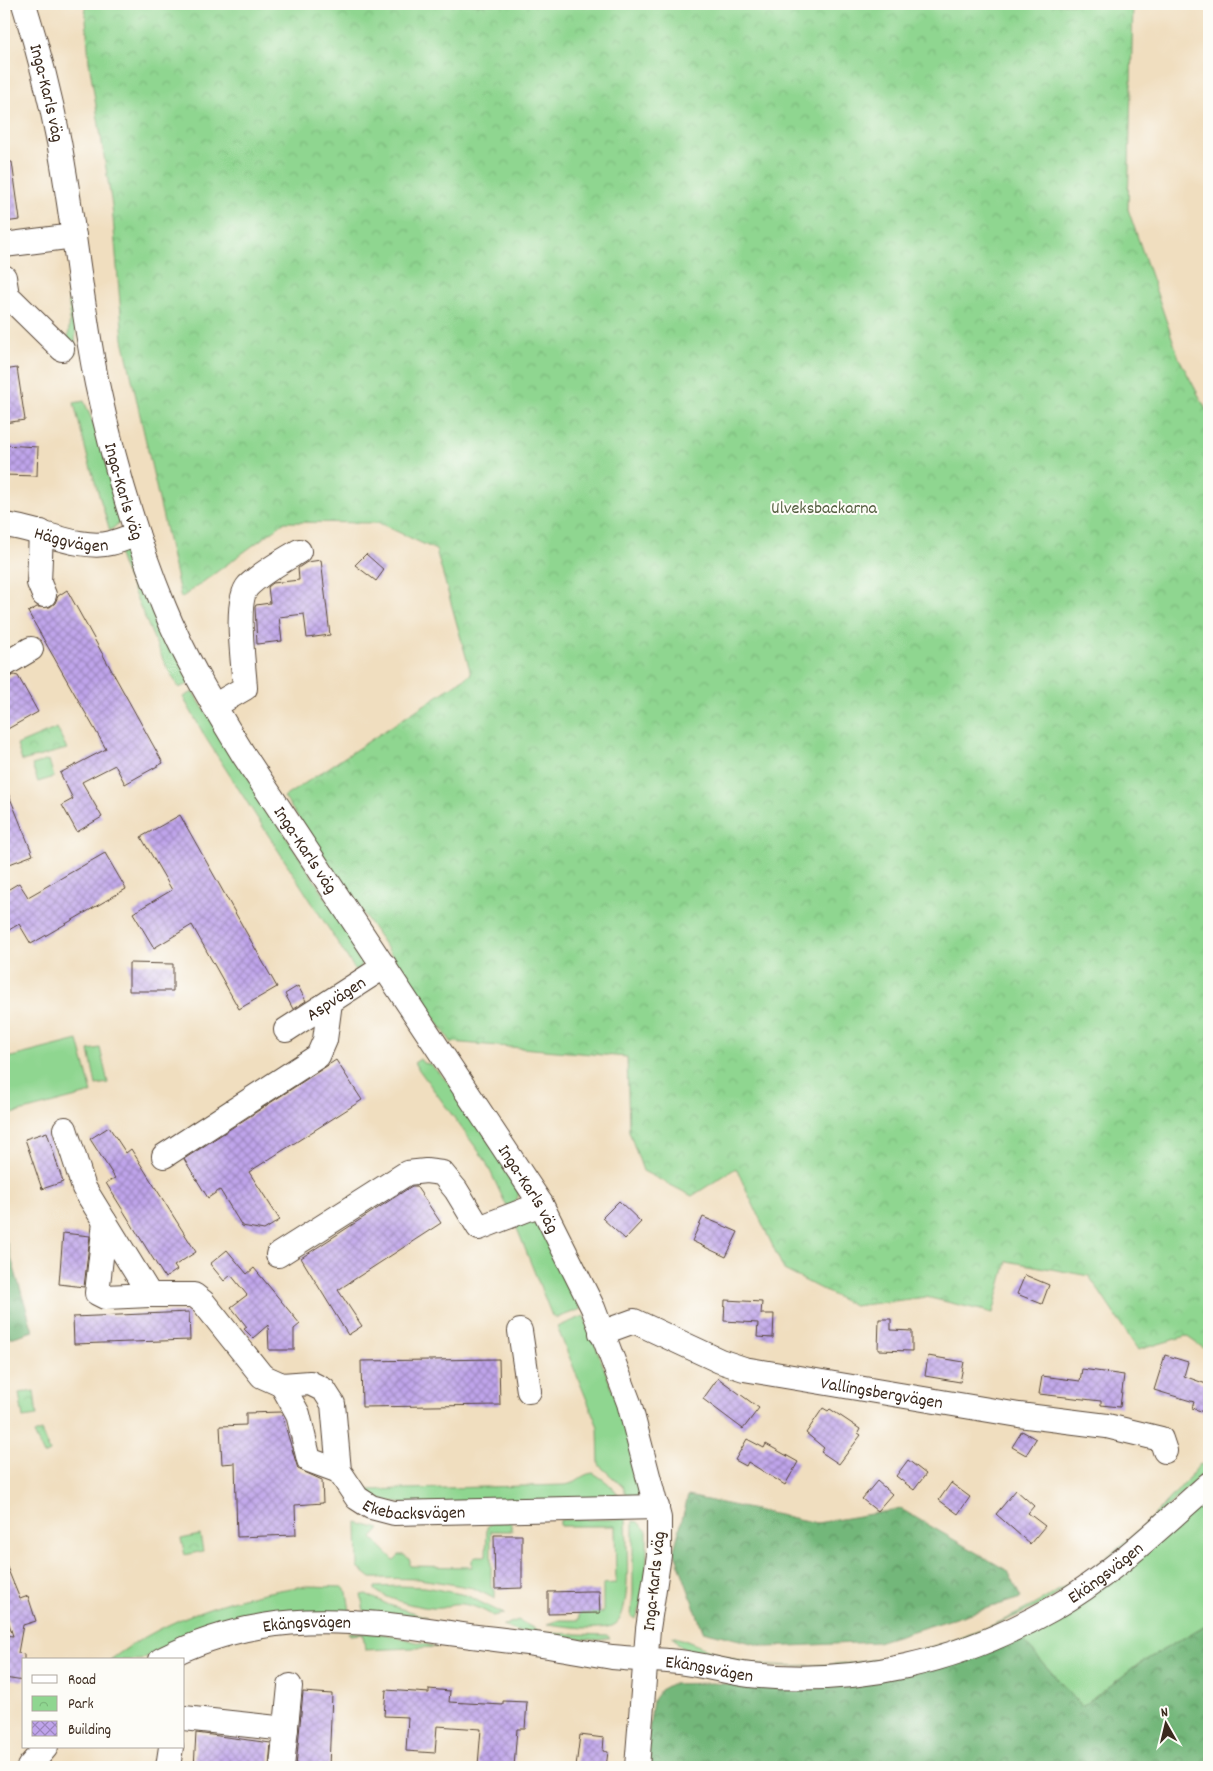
<svg xmlns="http://www.w3.org/2000/svg" width="1213" height="1771" viewBox="0 0 1213 1771" font-family="Dekko,sans-serif">
<defs>
<pattern id="forest-crowns" width="20" height="18" patternUnits="userSpaceOnUse" patternTransform="scale(1.25)"><rect width="20" height="18" fill="#73b77a"/><path d="M2 6a3 3 0 1 1 6 0M12 15a3 3 0 1 1 6 0" fill="none" stroke="#609563"/></pattern>
<pattern id="park-crowns" width="20" height="18" patternUnits="userSpaceOnUse" patternTransform="scale(1.25)"><rect width="20" height="18" fill="#8fd690"/><path d="M2 6a3 3 0 1 1 6 0M12 15a3 3 0 1 1 6 0" fill="none" stroke="#7cb87c"/></pattern>
<pattern id="building-cross-hatch" width="8" height="8" patternUnits="userSpaceOnUse" patternTransform="scale(1.25)"><rect width="8" height="8" fill="#bfa4eb"/><path d="M0 0l8 8M0 8l8-8" fill="none" stroke="#9c86be"/></pattern>
</defs>
<rect width="100%" height="100%" fill="#fdfcf7"/>
<filter id="ink" filterUnits="userSpaceOnUse"><feTurbulence type="fractalNoise" baseFrequency=".02" numOctaves="2"/><feDisplacementMap in="SourceGraphic" scale="10" xChannelSelector="R" yChannelSelector="G"/><feConvolveMatrix kernelMatrix="1 2 1 2 8 2 1 2 1" color-interpolation-filters="sRGB"/></filter>
<filter id="wash" filterUnits="userSpaceOnUse"><feTurbulence type="fractalNoise" baseFrequency=".0096" numOctaves="4" result="noise"/><feDisplacementMap in="SourceGraphic" scale="20" xChannelSelector="R" yChannelSelector="G"/><feGaussianBlur stdDeviation="1.12" result="paint"/><feColorMatrix in="noise" values="0 0 0 0 0 0 0 0 0 0 0 0 0 0 0 0 0 1.4 0 .05"/><feComposite in="paint" operator="in"/></filter>
<g filter="url(#wash)">
<rect width="100%" height="100%" fill="#f0debf"/>
<g fill="#8fd690" stroke="#658057">
<polygon points="71,282 76,319 75,354 71,355 67,349 70,317 67,283"/>
<polygon points="84,401 98,434 121,515 120,522 110,531 88,459 74,403"/>
<polygon points="127,550 132,553 190,683 179,688 164,662 123,567 118,552"/>
<path d="M193,692L361,952C362,960 364,967 356,971L207,740L183,697Z"/>
<polygon points="78,1040 92,1093 4,1116 4,1059"/>
<polygon points="100,1048 108,1083 96,1085 89,1050"/>
<path d="M420,1059L423,1063L430,1064L460,1094L519,1191C518,1199 516,1204 507,1207L485,1160L414,1063Z"/>
<polygon points="532,1221 543,1225 581,1309 557,1318 552,1316 516,1226"/>
<polygon points="584,1316 630,1435 642,1489 636,1498 629,1499 623,1487 599,1465 598,1427 557,1327"/>
<path d="M1200,1464L1209,1468L1129,1542L1044,1604L942,1648L852,1666H758L698,1656L681,1647L672,1636C699,1644 722,1658 750,1663C772,1666 796,1666 818,1665C969,1660 1107,1581 1200,1464Z"/>
<path d="M593,1473C607,1481 615,1488 623,1503L418,1506L373,1499L365,1490L565,1485C576,1484 581,1474 593,1473Z"/>
<polygon points="1209,1499 1209,1623 1139,1664 1082,1707 1021,1638"/>
<path d="M626,1519C626,1538 634,1620 612,1626C595,1631 565,1626 547,1624L559,1620H579V1613H603V1584L616,1583L615,1526H560V1520Z"/>
<polygon points="511,1521 512,1531 491,1531 491,1587 495,1590 495,1599 473,1588 445,1583 419,1579 371,1578 358,1568 357,1523 380,1529 372,1538 394,1560 399,1555 404,1555 410,1560 410,1566 472,1567 472,1560 476,1556 486,1556 487,1527 493,1522"/>
<path d="M633,1521L638,1522L647,1531C647,1554 648,1600 635,1619L631,1616L633,1594Z"/>
<path d="M306,1586L343,1587L347,1592L350,1611L160,1649L141,1660H110C168,1617 235,1595 306,1586Z"/>
<path d="M400,1586L425,1587L466,1595L504,1614L493,1616C483,1609 465,1602 453,1604C449,1605 446,1608 442,1608C426,1610 387,1600 375,1590V1587Z"/>
<polygon points="366,1594 389,1605 427,1617 364,1611 361,1595"/>
<polygon points="518,1620 543,1633 607,1635 610,1638 599,1640 529,1635 502,1626"/>
<polygon points="348,1632 385,1634 437,1647 365,1650 363,1634 350,1635"/>
</g>
<g fill="url(#forest-crowns)" stroke="#57704c">
<polygon points="4,1234 33,1331 4,1340"/>
<polygon points="688,1496 817,1523 901,1509 1008,1571 1021,1598 877,1642 768,1647 703,1631 674,1550"/>
<polygon points="1209,1623 1209,1767 644,1767 653,1700 660,1690 671,1684 712,1683 790,1689 1021,1638 1082,1707 1139,1664"/>
</g>
<g fill="url(#park-crowns)" stroke="#658057">
<polygon points="85,4 1133,4 1128,209 1179,358 1209,415 1209,1352 1186,1336 1138,1350 1089,1276 1007,1261 993,1313 926,1297 854,1306 784,1270 736,1168 692,1196 643,1171 629,1131 627,1057 451,1042 284,797 471,674 436,550 379,523 285,522 181,598 123,339 112,206 89,62"/>
<polygon points="57,728 67,749 22,761 17,745"/>
<polygon points="49,760 54,777 38,782 32,765"/>
<polygon points="34,1391 37,1416 23,1418 19,1393"/>
<polygon points="41,1431 50,1452 44,1455 34,1434"/>
<polygon points="200,1535 203,1551 185,1555 181,1539"/>
</g>
<g id="blocks">
<g fill="url(#building-cross-hatch)">
<polygon points="4,162 12,162 20,220 4,222"/>
<polygon points="17,368 25,420 4,423 4,370"/>
<polygon points="4,445 38,447 37,476 4,475"/>
<polygon points="366,554 384,570 376,581 355,565"/>
<polygon points="321,560 330,635 307,638 304,614 279,617 282,641 257,644 255,607 256,605 270,603 268,587 273,583 299,580 298,568 307,562"/>
<polygon points="67,590 163,763 125,784 115,765 82,782 102,817 77,832 62,805 73,799 60,773 106,749 28,612 37,607 50,607 55,603 58,596"/>
<polygon points="14,675 18,676 38,712 4,731 4,679"/>
<polygon points="4,783 33,855 7,865 4,856"/>
<polygon points="180,815 277,987 239,1009 192,925 154,948 133,913 172,890 141,837"/>
<polygon points="105,853 126,889 31,944 19,924 4,933 4,892 19,883 28,897"/>
<polygon points="129,963 173,964 173,991 129,991"/>
<polygon points="298,986 306,1001 293,1009 285,994"/>
<polygon points="336,1060 362,1100 249,1172 280,1220 264,1230 242,1226 220,1190 208,1198 184,1159"/>
<polygon points="109,1127 126,1153 131,1149 196,1252 174,1266 177,1270 165,1278 106,1183 115,1178 90,1139"/>
<polygon points="47,1132 63,1182 42,1189 25,1139"/>
<polygon points="412,1186 416,1186 441,1223 338,1290 362,1326 348,1335 301,1258"/>
<polygon points="619,1201 641,1222 625,1239 602,1218"/>
<polygon points="703,1217 738,1232 726,1257 692,1241"/>
<polygon points="63,1233 90,1236 84,1287 59,1284"/>
<polygon points="227,1250 247,1274 254,1268 300,1324 294,1329 294,1350 269,1350 268,1325 253,1338 244,1329 247,1327 231,1307 247,1295 231,1275 224,1281 210,1264"/>
<polygon points="1025,1275 1049,1285 1042,1304 1017,1294"/>
<polygon points="725,1300 762,1302 761,1314 774,1314 773,1338 757,1337 758,1323 724,1321"/>
<polygon points="189,1312 190,1340 74,1344 73,1317"/>
<polygon points="879,1319 891,1319 891,1330 912,1331 912,1351 878,1350"/>
<polygon points="1165,1355 1188,1362 1184,1376 1209,1385 1209,1414 1192,1408 1194,1402 1154,1390"/>
<polygon points="928,1356 964,1362 960,1382 925,1376"/>
<polygon points="499,1359 500,1405 362,1407 361,1361"/>
<polygon points="1082,1369 1124,1375 1120,1407 1101,1405 1101,1401 1039,1394 1042,1376 1080,1381"/>
<polygon points="718,1378 759,1408 743,1429 703,1399"/>
<polygon points="823,1408 828,1411 830,1409 860,1429 858,1433 861,1435 839,1464 821,1452 824,1448 806,1433"/>
<polygon points="281,1412 298,1469 322,1480 323,1503 295,1505 296,1535 237,1537 235,1463 222,1464 220,1426 246,1425 246,1413"/>
<polygon points="1022,1431 1036,1439 1026,1455 1012,1447"/>
<polygon points="747,1439 764,1448 766,1444 798,1462 785,1485 748,1462 746,1466 735,1460"/>
<polygon points="908,1460 926,1474 914,1490 896,1476"/>
<polygon points="877,1481 892,1494 877,1511 862,1499"/>
<polygon points="951,1483 970,1497 958,1514 939,1500"/>
<polygon points="1016,1490 1034,1506 1028,1513 1045,1526 1030,1544 996,1514"/>
<polygon points="494,1535 522,1535 522,1588 495,1589"/>
<polygon points="4,1560 20,1599 28,1596 36,1621 23,1625 18,1653 24,1654 24,1681 4,1678 4,1635 13,1636 4,1608"/>
<polygon points="589,1591 599,1591 600,1613 548,1614 548,1592"/>
<polygon points="429,1689 450,1691 449,1702 503,1705 503,1701 527,1702 525,1729 517,1729 514,1767 478,1765 481,1729 437,1726 435,1753 406,1751 408,1717 384,1716 386,1690 429,1693"/>
<polygon points="303,1692 332,1694 329,1767 296,1767"/>
<polygon points="196,1733 271,1743 269,1767 245,1767 207,1762 206,1767 194,1767"/>
<polygon points="580,1735 604,1738 603,1751 608,1752 606,1767 576,1767"/>
</g>
</g>
</g>
<g filter="url(#ink)">
<use href="#blocks" fill-opacity="0" stroke="#564536" stroke-width="1"/>
<g fill="none" stroke-linecap="round" stroke-linejoin="round">
<g stroke="#564536" stroke-width="26">
<g id="minor">
<path id="s1" d="M24,4C38,49 50,95 59,142C74,222 81,304 97,384C113,460 135,536 164,607C185,659 214,706 243,754L541,1204L593,1308L629,1403L659,1518V1555L648,1629L637,1767"/>
<polyline points="4,245 74,236"/>
<polyline points="4,277 7,295 62,349"/>
<path id="s2" d="M4,525C37,528 80,551 111,543C120,541 129,537 137,534"/>
<polyline points="41,532 39,583 44,595"/>
<polyline points="4,665 31,649"/>
<path d="M214,706L245,688C244,667 234,601 248,586C262,572 283,561 299,551"/>
<path id="s3" d="M286,1030L385,966"/>
<path id="s4" d="M65,1129L84,1188L150,1295H194L203,1302L262,1376L282,1385L310,1383L324,1390L333,1404L339,1471L357,1498L371,1507L394,1513L657,1507"/>
<polyline points="164,1156 318,1056 325,1040 330,1002"/>
<polyline points="105,1222 97,1293 105,1297 150,1295"/>
<polyline points="278,1255 407,1173 426,1171 442,1173 456,1190 479,1228 541,1204"/>
<polyline points="520,1331 529,1391"/>
<path id="s5" d="M601,1333L634,1321L720,1361L744,1369L1019,1415L1107,1426L1161,1439L1165,1451"/>
<polyline points="282,1385 298,1414 309,1460 339,1471"/>
<path id="s6" d="M161,1660C261,1608 350,1618 456,1634C482,1638 508,1640 534,1644C560,1647 586,1653 612,1657C634,1659 656,1660 679,1662C703,1665 726,1672 750,1675C856,1686 960,1662 1052,1609C1110,1576 1159,1528 1209,1484"/>
<polyline points="184,1718 286,1729"/>
<polyline points="29,1767 46,1747"/>
<polyline points="168,1767 171,1747"/>
<polyline points="282,1767 290,1686"/>
</g>
</g>
<use href="#minor" stroke="#fff" stroke-width="24"/>
</g>
</g>
<g text-anchor="middle" stroke-width="4" stroke-linejoin="round" paint-order="stroke">
<g font-size="18" fill="#3b2a1e" stroke="#fdfcf7">
<text dy="6" stroke="none"><textPath href="#s1" startOffset="92">Inga-Karls väg</textPath></text>
<text dy="6" stroke="none"><textPath href="#s1" startOffset="498">Inga-Karls väg</textPath></text>
<text dy="6" stroke="none"><textPath href="#s2" startOffset="69">Häggvägen</textPath></text>
<text dy="6" stroke="none"><textPath href="#s1" startOffset="902">Inga-Karls väg</textPath></text>
<text dy="6" stroke="none"><textPath href="#s3" startOffset="59">Aspvägen</textPath></text>
<text dy="6" stroke="none"><textPath href="#s1" startOffset="1308">Inga-Karls väg</textPath></text>
<text dy="6" stroke="none"><textPath href="#s5" startOffset="295">Vallingsbergvägen</textPath></text>
<text dy="6" stroke="none"><textPath href="#s4" startOffset="580">Ekebacksvägen</textPath></text>
<text dy="6" stroke="none"><textPath href="#s6" startOffset="978">Ekängsvägen</textPath></text>
<text transform="translate(653 1581) rotate(-84)" y="6">Inga-Karls väg</text>
<text dy="6" stroke="none"><textPath href="#s6" startOffset="152">Ekängsvägen</textPath></text>
<text dy="6" stroke="none"><textPath href="#s6" startOffset="558">Ekängsvägen</textPath></text>
</g>
<g font-size="18" fill="#545e40" stroke="#fdfcf7">
<text x="824" y="513">Ulveksbackarna</text>
</g>
</g>
<rect width="1213" height="1771" fill="none" stroke="#fdfcf7" stroke-width="20"/>
<rect x="22" y="1658" width="162" height="90" fill="#fdfcf7" stroke="#afa8a0"/>
<rect x="32" y="1675" width="25" height="8" fill="#ffffff" stroke="#afa8a0"/>
<text x="68" y="1684" font-size="15" fill="#3b2a1e">Road</text>
<rect x="32" y="1696" width="25" height="15" fill="url(#park-crowns)" stroke="#afa8a0"/>
<text x="68" y="1708" font-size="15" fill="#3b2a1e">Park</text>
<rect x="32" y="1721" width="25" height="15" fill="url(#building-cross-hatch)" stroke="#afa8a0"/>
<text x="68" y="1734" font-size="15" fill="#3b2a1e">Building</text>
<g transform="translate(1166 1724) rotate(352)" stroke="#fdfcf7" stroke-width="4" paint-order="stroke">
<path d="M0-4L9 19L0 12L-9 19Z" fill="#3b2a1e"/>
<text y="-8" font-size="14" font-weight="bold" text-anchor="middle" fill="#3b2a1e">N</text>
</g>
</svg>
